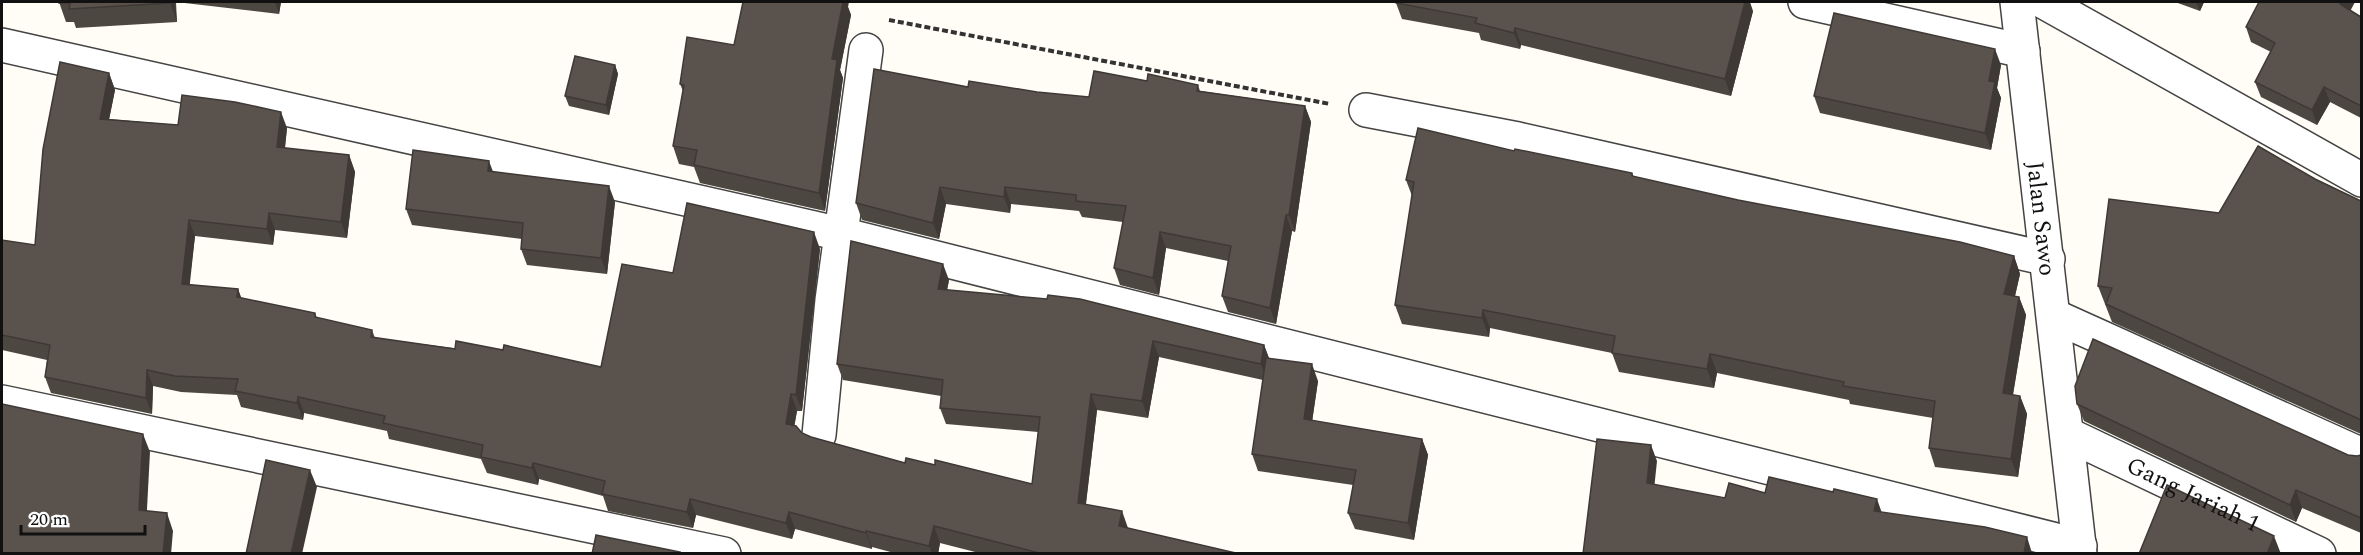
<svg xmlns="http://www.w3.org/2000/svg" width="2363" height="555" viewBox="0 0 2363 555" font-family="Spectral,serif">
<rect width="100%" height="100%" fill="#fffdf5"/>
<g fill="none" stroke-linecap="round" stroke-linejoin="round">
<g stroke="#444" stroke-width="36">
<g id="street">
<polyline points="1805,2 2023,51"/>
<path id="s1" d="M2017,2L2080,554"/>
<polyline points="2044,2 2362,180"/>
<polyline points="2,45 841,234 2080,546"/>
<polyline points="1366,110 1518,139 2048,259"/>
<polyline points="2054,316 2362,455"/>
<polyline points="2,402 724,554"/>
<path id="s2" d="M2067,434L2319,554"/>
<polyline points="819,435 832,300 866,50"/>
</g>
</g>
<polyline stroke="#333" stroke-width="4" stroke-dasharray="6 3" stroke-linecap="butt" points="889,20 1330,104"/>
<use href="#street" stroke="#fff" stroke-width="33"/>
</g>
<g fill="#4d4742">
<polygon points="59,2 281,2 279,14 176,2 177,22 76,28 74,22 66,22"/>
<polygon points="2175,2 2204,2 2200,11"/>
<polygon points="1396,3 1753,11 1731,96 1521,45 1520,49 1481,40 1479,33 1402,19"/>
<polygon points="848,7 851,15 840,70 843,78 825,211 700,183 694,167 679,164 673,146 683,91 680,84 734,45"/>
<polygon points="2350,10 2361,17 2361,118 2330,102 2317,125 2261,97 2255,82 2271,52 2251,42 2246,27"/>
<polygon points="615,65 618,74 609,115 569,106 565,96"/>
<polygon points="2001,65 1997,88 2001,98 1991,150 1820,113 1814,96"/>
<polygon points="109,73 115,90 109,119 178,125 287,128 285,148 349,155 355,172 347,238 275,230 273,245 195,236 189,285 238,289 241,298 315,313 317,318 372,330 375,338 601,367 673,273 820,249 802,411 797,411 794,426 802,433 811,437 905,463 935,465 1032,484 1038,432 946,424 940,408 941,396 843,380 837,364 949,280 947,290 1264,345 1269,358 1318,381 1312,421 1422,439 1428,455 1414,540 1355,529 1348,513 1353,485 1258,471 1252,454 1263,380 1159,357 1148,418 1097,410 1086,504 1128,528 1240,554 983,554 940,543 938,554 898,554 872,547 872,549 795,529 792,539 696,515 693,528 608,511 603,496 539,479 538,485 487,473 481,459 389,439 387,431 304,413 303,420 241,407 237,395 181,392 153,386 152,414 51,393 45,377 47,360 2,350 2,240 35,245"/>
<polygon points="1147,81 1198,85 1200,91 1305,106 1311,122 1295,232 1292,231 1276,324 1228,312 1222,296 1228,261 1166,248 1159,295 1120,285 1114,268 1123,222 1082,217 1079,211 1011,204 1010,213 946,204 939,239 862,220 856,203 968,87 1089,97"/>
<polygon points="1514,151 1632,173 1634,177 1738,200 2014,256 2020,274 2015,296 2019,297 2026,315 2013,395 2020,396 2027,414 2018,477 1935,467 1929,448 1933,418 1850,404 1849,400 1717,373 1714,388 1619,372 1612,353 1490,328 1489,337 1402,324 1395,305 1412,196 1406,180"/>
<polygon points="494,172 615,202 607,274 527,265 521,249 522,239 412,225 406,209"/>
<polygon points="2315,179 2361,201 2361,434 2112,322 2098,286 2219,213"/>
<polygon points="2077,404 2348,455 2357,456 2361,455 2361,533 2302,508 2296,522 2084,421"/>
</g>
<g fill="#3f3936">
<polygon points="170,2 175,2 177,22 170,3"/>
<polygon points="275,2 281,2 279,14"/>
<polygon points="842,2 849,2 848,7 851,15 840,70 843,78 825,211 819,193 832,59"/>
<polygon points="1745,2 1750,2 1753,11 1731,96 1725,79"/>
<polygon points="2196,2 2204,2 2200,11"/>
<polygon points="2342,2 2355,2 2346,19 2340,4"/>
<polygon points="1515,28 1521,45 1520,49 1514,33"/>
<polygon points="1995,49 2001,65 1997,88 2001,98 1991,150 1985,133 1989,81"/>
<polygon points="615,65 618,74 609,115 606,105"/>
<polygon points="109,73 115,90 106,135 100,119"/>
<polygon points="2324,87 2330,102 2317,125 2312,110"/>
<polygon points="1305,106 1311,122 1295,232 1289,215"/>
<polygon points="281,112 287,128 283,164 277,147"/>
<polygon points="349,155 355,172 347,238 341,222"/>
<polygon points="489,161 495,177 488,171"/>
<polygon points="609,186 615,202 607,274 601,258"/>
<polygon points="940,187 946,204 939,239 933,223"/>
<polygon points="1005,187 1011,204 1010,213 1004,197"/>
<polygon points="269,213 275,230 273,245 267,229"/>
<polygon points="1286,215 1292,231 1276,324 1270,308"/>
<polygon points="189,220 195,236 188,301 182,284"/>
<polygon points="814,232 820,249 802,411 796,395"/>
<polygon points="1160,232 1166,248 1159,295 1153,278"/>
<polygon points="2014,256 2020,274 2011,313 2004,294"/>
<polygon points="943,264 949,280 944,306 938,289"/>
<polygon points="238,289 244,305 237,297"/>
<polygon points="2019,297 2026,315 2010,412 2003,393"/>
<polygon points="1483,310 1490,328 1489,337 1482,318"/>
<polygon points="1153,341 1159,357 1148,418 1142,401"/>
<polygon points="1264,345 1270,361 1267,380 1261,364"/>
<polygon points="1710,354 1717,373 1714,388 1707,369"/>
<polygon points="1312,364 1318,381 1310,436 1304,419"/>
<polygon points="147,370 153,386 152,414 146,398"/>
<polygon points="791,394 797,411 792,440 786,424"/>
<polygon points="1091,394 1097,410 1084,519 1078,503"/>
<polygon points="2020,396 2027,414 2018,477 2011,459"/>
<polygon points="298,397 304,413 303,420 297,403"/>
<polygon points="143,434 150,452 146,528 139,510"/>
<polygon points="1422,439 1428,455 1414,540 1408,523"/>
<polygon points="1651,445 1657,461 1653,499 1647,483"/>
<polygon points="533,463 539,479 538,485 532,468"/>
<polygon points="310,470 317,487 302,554 291,554"/>
<polygon points="2296,490 2302,508 2296,522 2290,505"/>
<polygon points="690,499 696,515 693,528 687,512"/>
<polygon points="1877,499 1883,516 1874,511"/>
<polygon points="1122,511 1128,528 1119,526"/>
<polygon points="789,512 795,529 792,539 786,523"/>
<polygon points="167,513 173,531 171,554 163,554"/>
<polygon points="934,526 940,543 938,554 932,554 929,546"/>
<polygon points="866,531 872,547 872,549 866,533"/>
<polygon points="2274,536 2281,554 2267,554"/>
<polygon points="2027,537 2032,553 2024,554"/>
</g>
<g fill="#5a524d" stroke="#3f3936" stroke-width="1.5">
<polygon points="59,2 170,2 170,3 69,9 70,3 59,3"/>
<polygon points="743,2 843,2 832,59 837,60 819,193 694,165 697,150 673,146 684,85 680,84 687,37 734,45"/>
<polygon points="1396,2 1745,2 1725,79 1515,28 1514,33 1475,23 1477,18 1396,3"/>
<polygon points="2259,2 2342,2 2340,4 2361,17 2361,106 2324,87 2312,110 2255,82 2275,43 2246,27"/>
<polygon points="1834,13 1995,49 1989,81 1995,82 1985,133 1814,96"/>
<polygon points="575,56 615,65 606,105 565,96"/>
<polygon points="60,62 109,73 100,119 178,125 182,95 235,102 281,112 277,147 349,155 341,222 269,213 267,229 189,220 182,284 238,289 237,297 315,313 315,317 372,330 371,337 455,349 456,341 503,350 504,345 601,367 622,264 673,273 687,203 814,232 796,395 791,394 786,424 796,426 802,433 811,437 905,463 906,458 935,465 935,460 1032,484 1040,417 940,408 943,380 837,364 851,241 943,264 938,289 1047,299 1048,295 1080,299 1264,345 1261,364 1153,341 1142,401 1091,394 1078,503 1122,511 1119,526 1240,554 1043,554 934,526 929,546 866,531 866,533 789,512 786,523 690,499 687,512 602,494 605,481 533,463 532,468 481,457 483,445 383,423 385,416 298,397 297,403 235,391 238,379 175,376 147,370 146,398 45,377 50,345 2,335 2,240 35,245 43,149"/>
<polygon points="874,69 968,87 969,81 1037,92 1089,97 1094,71 1147,81 1148,74 1198,85 1197,91 1305,106 1289,215 1286,215 1270,308 1222,296 1231,246 1160,232 1153,278 1114,268 1126,206 1076,201 1076,195 1005,187 1004,197 940,187 933,223 856,203"/>
<polygon points="1418,128 1514,151 1515,149 1632,173 1632,176 1738,200 1960,242 2014,256 2004,294 2019,297 2003,393 2020,396 2011,459 1929,448 1935,401 1843,386 1844,382 1710,354 1707,369 1612,353 1615,336 1483,310 1482,318 1395,305 1414,182 1406,180"/>
<polygon points="2258,146 2315,179 2361,201 2361,420 2106,304 2112,288 2098,286 2109,199 2219,213"/>
<polygon points="413,150 489,161 488,171 609,186 601,258 521,249 523,223 406,209"/>
<polygon points="2093,339 2348,455 2357,456 2361,455 2361,518 2296,490 2290,505 2077,404 2075,386"/>
<polygon points="1266,358 1312,364 1304,419 1422,439 1408,523 1348,513 1356,470 1252,454"/>
<polygon points="2,404 143,434 139,510 167,513 163,554 2,554"/>
<polygon points="1597,439 1651,445 1647,483 1725,498 1729,483 1765,493 1769,477 1833,492 1834,489 1877,499 1874,511 1985,527 2027,537 2024,554 1583,554"/>
<polygon points="266,460 310,470 291,554 246,554"/>
<polygon points="2167,485 2274,536 2267,554 2139,554"/>
<polygon points="596,535 680,552 679,554 592,554"/>
</g>
<g text-anchor="middle" stroke-width="6" stroke-linejoin="round" paint-order="stroke">
<g font-size="24" fill="#111" stroke="#fff">
<text dy="8" stroke="none"><textPath href="#s1" startOffset="218">Jalan Sawo</textPath></text>
<text dy="8" stroke="none"><textPath href="#s2" startOffset="140">Gang Jariah 1</textPath></text>
</g>
</g>
<rect width="2363" height="555" fill="none" stroke="#111111" stroke-width="6"/>
<path d="M21 525v9h124v-9" fill="none" stroke="#111111" stroke-width="3"/>
<text x="30" y="525" font-size="18" fill="#111111" stroke="#ffffff" stroke-width="4.5" paint-order="stroke">20 m</text>
</svg>
